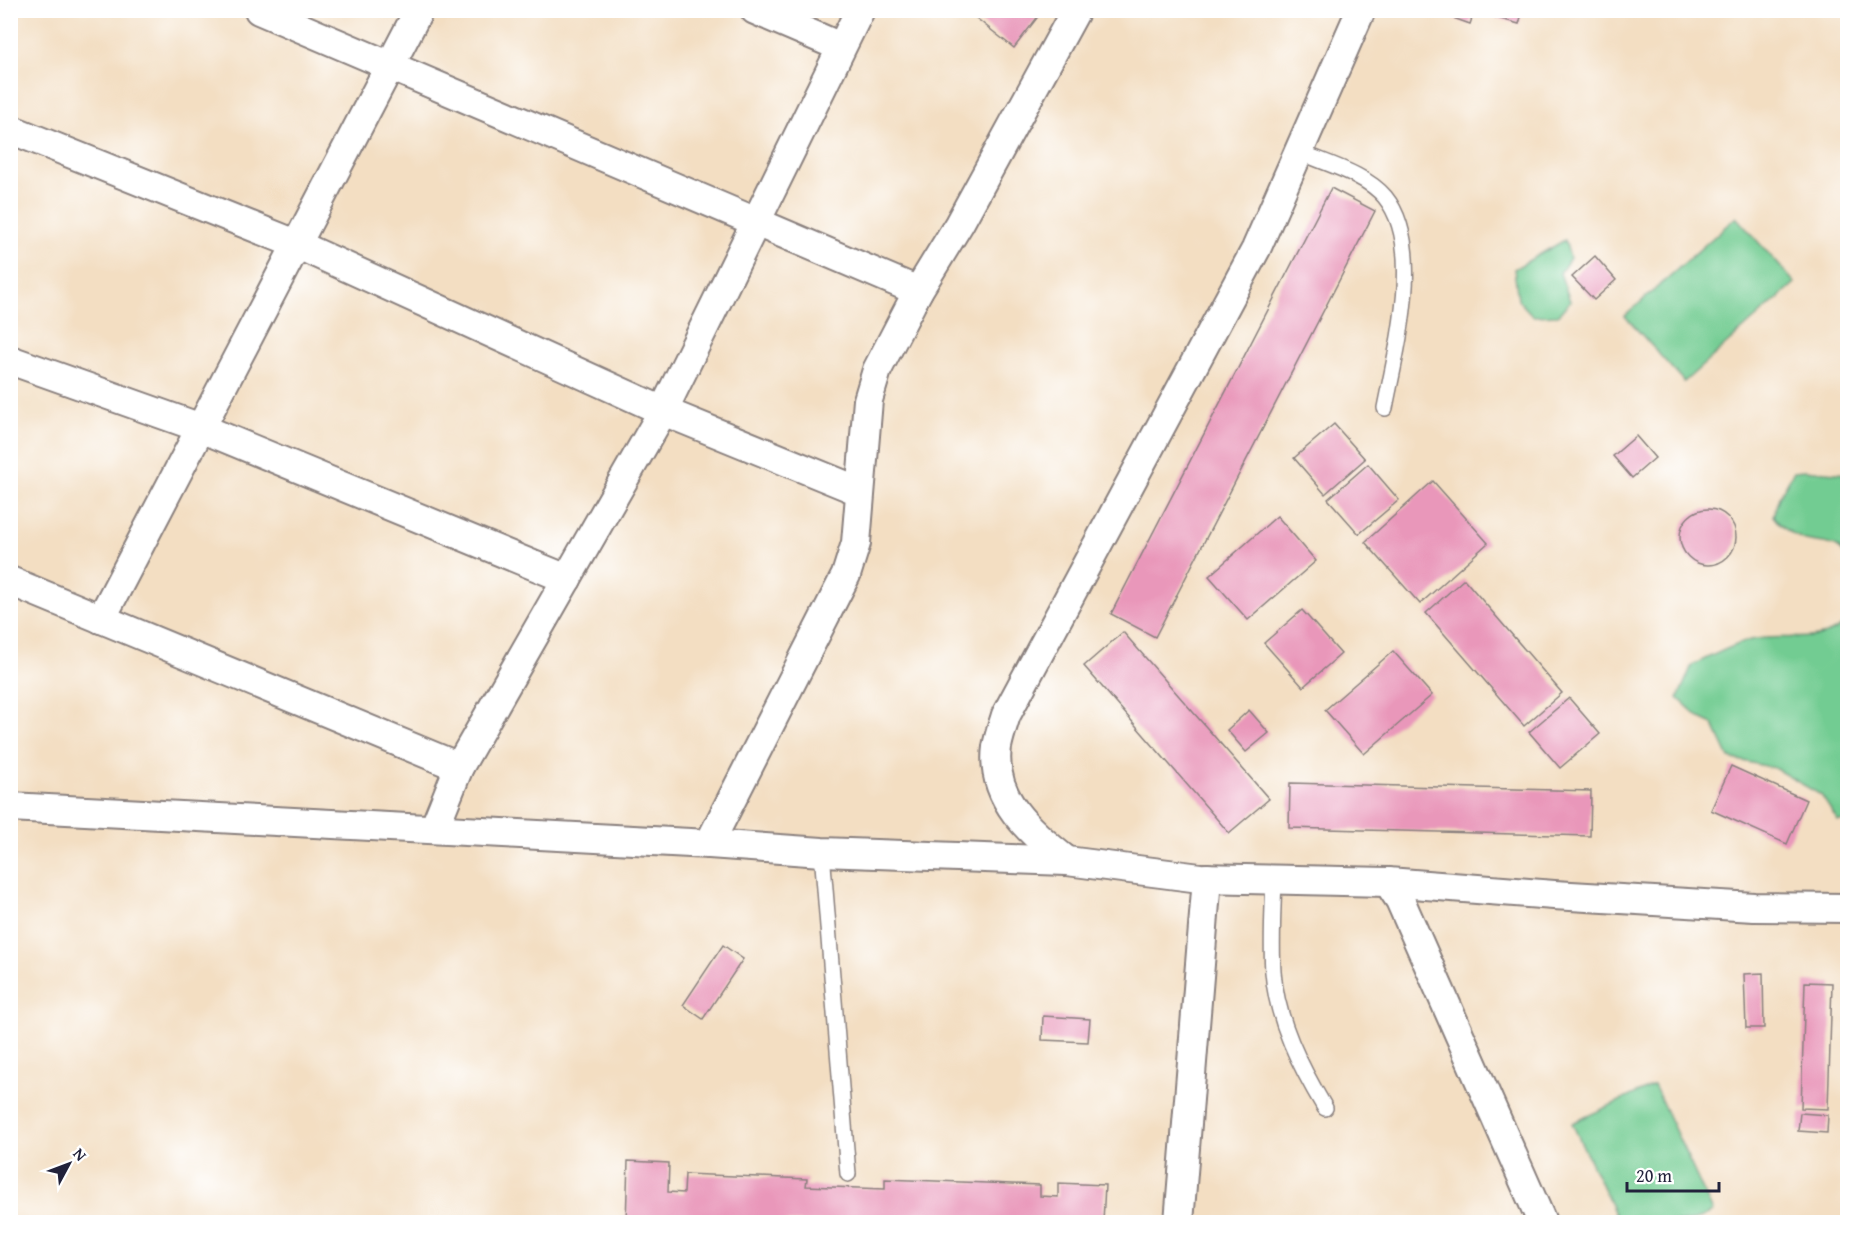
<svg xmlns="http://www.w3.org/2000/svg" width="1858" height="1233" viewBox="0 0 1858 1233" font-family="'Gentium Book Plus',serif">
<rect width="100%" height="100%" fill="#fff"/>
<filter id="ink" filterUnits="userSpaceOnUse"><feTurbulence type="fractalNoise" baseFrequency=".0167" numOctaves="2"/><feDisplacementMap in="SourceGraphic" scale="12" xChannelSelector="R" yChannelSelector="G"/><feConvolveMatrix kernelMatrix="1 2 1 2 8 2 1 2 1" color-interpolation-filters="sRGB"/></filter>
<filter id="wash" filterUnits="userSpaceOnUse"><feTurbulence type="fractalNoise" baseFrequency=".008" numOctaves="4" result="noise"/><feDisplacementMap in="SourceGraphic" scale="24" xChannelSelector="R" yChannelSelector="G"/><feGaussianBlur stdDeviation="1.35" result="paint"/><feColorMatrix in="noise" values="0 0 0 0 0 0 0 0 0 0 0 0 0 0 0 0 0 1.4 0 .05"/><feComposite in="paint" operator="in"/></filter>
<g filter="url(#wash)">
<rect width="100%" height="100%" fill="#f3dec2"/>
<g fill="#72cc92" stroke="#4a7766" stroke-width="1.5">
<polygon points="1736,217 1795,283 1684,382 1625,316"/>
<polygon points="1565,240 1570,258 1560,273 1570,301 1558,315 1533,316 1518,300 1514,269"/>
<path d="M1804,470L1847,474V560C1841,539 1818,545 1803,539C1790,534 1781,527 1773,516L1779,497L1794,471Z"/>
<path d="M1847,620L1848,820L1838,821L1821,795L1774,768L1729,758L1713,724L1700,718L1678,698L1692,665C1711,657 1731,645 1751,640C1780,632 1824,648 1847,620Z"/>
<polygon points="1654,1085 1713,1212 1691,1222 1619,1222 1572,1123"/>
</g>
<g id="blocks">
<g fill="#e997ba">
<polygon points="966,10 1043,10 1014,48"/>
<polygon points="1431,10 1475,10 1470,24"/>
<polygon points="1484,10 1523,10 1519,24 1483,14"/>
<polygon points="1331,188 1375,211 1155,637 1111,614"/>
<polygon points="1595,256 1616,280 1594,300 1572,277"/>
<polygon points="1334,424 1365,459 1325,494 1294,458"/>
<polygon points="1636,436 1655,458 1632,478 1613,456"/>
<polygon points="1368,464 1399,500 1359,534 1328,499"/>
<polygon points="1433,481 1488,543 1420,604 1365,542"/>
<circle cx="1708" cy="537" r="28"/>
<polygon points="1277,516 1316,561 1248,620 1209,576"/>
<polygon points="1464,579 1562,693 1524,726 1426,613"/>
<polygon points="1302,610 1341,654 1303,687 1264,643"/>
<polygon points="1123,632 1269,799 1229,833 1084,666"/>
<polygon points="1393,651 1432,695 1364,754 1325,710"/>
<polygon points="1569,698 1600,734 1560,768 1529,732"/>
<polygon points="1249,710 1269,733 1246,752 1227,730"/>
<polygon points="1731,766 1806,800 1787,844 1711,810"/>
<polygon points="1290,783 1591,791 1590,836 1289,828"/>
<polygon points="723,945 743,959 703,1019 683,1005"/>
<polygon points="1763,973 1764,1028 1746,1028 1744,974"/>
<polygon points="1805,982 1832,983 1828,1109 1801,1108"/>
<polygon points="1043,1016 1090,1019 1088,1042 1042,1040"/>
<polygon points="1800,1113 1828,1115 1827,1133 1798,1131"/>
<polygon points="628,1161 669,1163 668,1192 684,1193 685,1174 807,1179 806,1186 885,1189 885,1179 1040,1185 1040,1196 1058,1197 1058,1183 1105,1185 1103,1222 626,1222"/>
</g>
</g>
</g>
<g filter="url(#ink)">
<use href="#blocks" fill-opacity="0" stroke="#8a807e" stroke-width="1.5"/>
<g fill="none" stroke-linecap="round" stroke-linejoin="round">
<g stroke="#8a807e" stroke-width="18">
<g id="service">
<path d="M1300,152C1327,164 1366,174 1385,197C1425,246 1396,350 1385,408"/>
<polyline points="822,852 848,1174"/>
<path d="M1274,879C1273,910 1271,941 1273,972C1277,1021 1300,1066 1325,1108"/>
</g>
</g>
<g stroke="#8a807e" stroke-width="32">
<g id="minor">
<polyline points="259,10 918,291"/>
<polyline points="755,10 841,47"/>
<polyline points="10,129 296,244 663,411 859,491"/>
<polyline points="10,360 201,428 567,579"/>
<polyline points="10,581 459,767"/>
<polyline points="101,619 419,10"/>
<polyline points="10,807 709,844 822,852 1067,861 1200,878 1388,882 1554,895 1754,907 1848,908"/>
<polyline points="434,829 459,767 663,411 860,10"/>
<polyline points="709,844 846,575 856,543 868,400 877,370 918,291 959,224 1076,10"/>
<path d="M1067,861C1031,833 990,799 997,747C999,736 1003,725 1006,715L1256,249L1361,10"/>
<polyline points="1388,882 1400,900 1542,1222"/>
<polyline points="1179,1222 1207,878"/>
</g>
</g>
<use href="#service" stroke="#fff" stroke-width="15"/>
<use href="#minor" stroke="#fff" stroke-width="28"/>
</g>
</g>
<rect width="1858" height="1233" fill="none" stroke="#fff" stroke-width="36"/>
<g transform="translate(69 1164) rotate(49)" stroke="#ffffff" stroke-width="4.5" paint-order="stroke">
<path d="M0-4.5L10 22L0 15L-10 22Z" fill="#22223b"/>
<text y="-9" font-size="16" font-weight="bold" text-anchor="middle" fill="#22223b">N</text>
</g>
<path d="M1627 1182v9h92v-9" fill="none" stroke="#22223b" stroke-width="3"/>
<text x="1636" y="1182" font-size="18" fill="#22223b" stroke="#ffffff" stroke-width="4.5" paint-order="stroke">20 m</text>
</svg>
